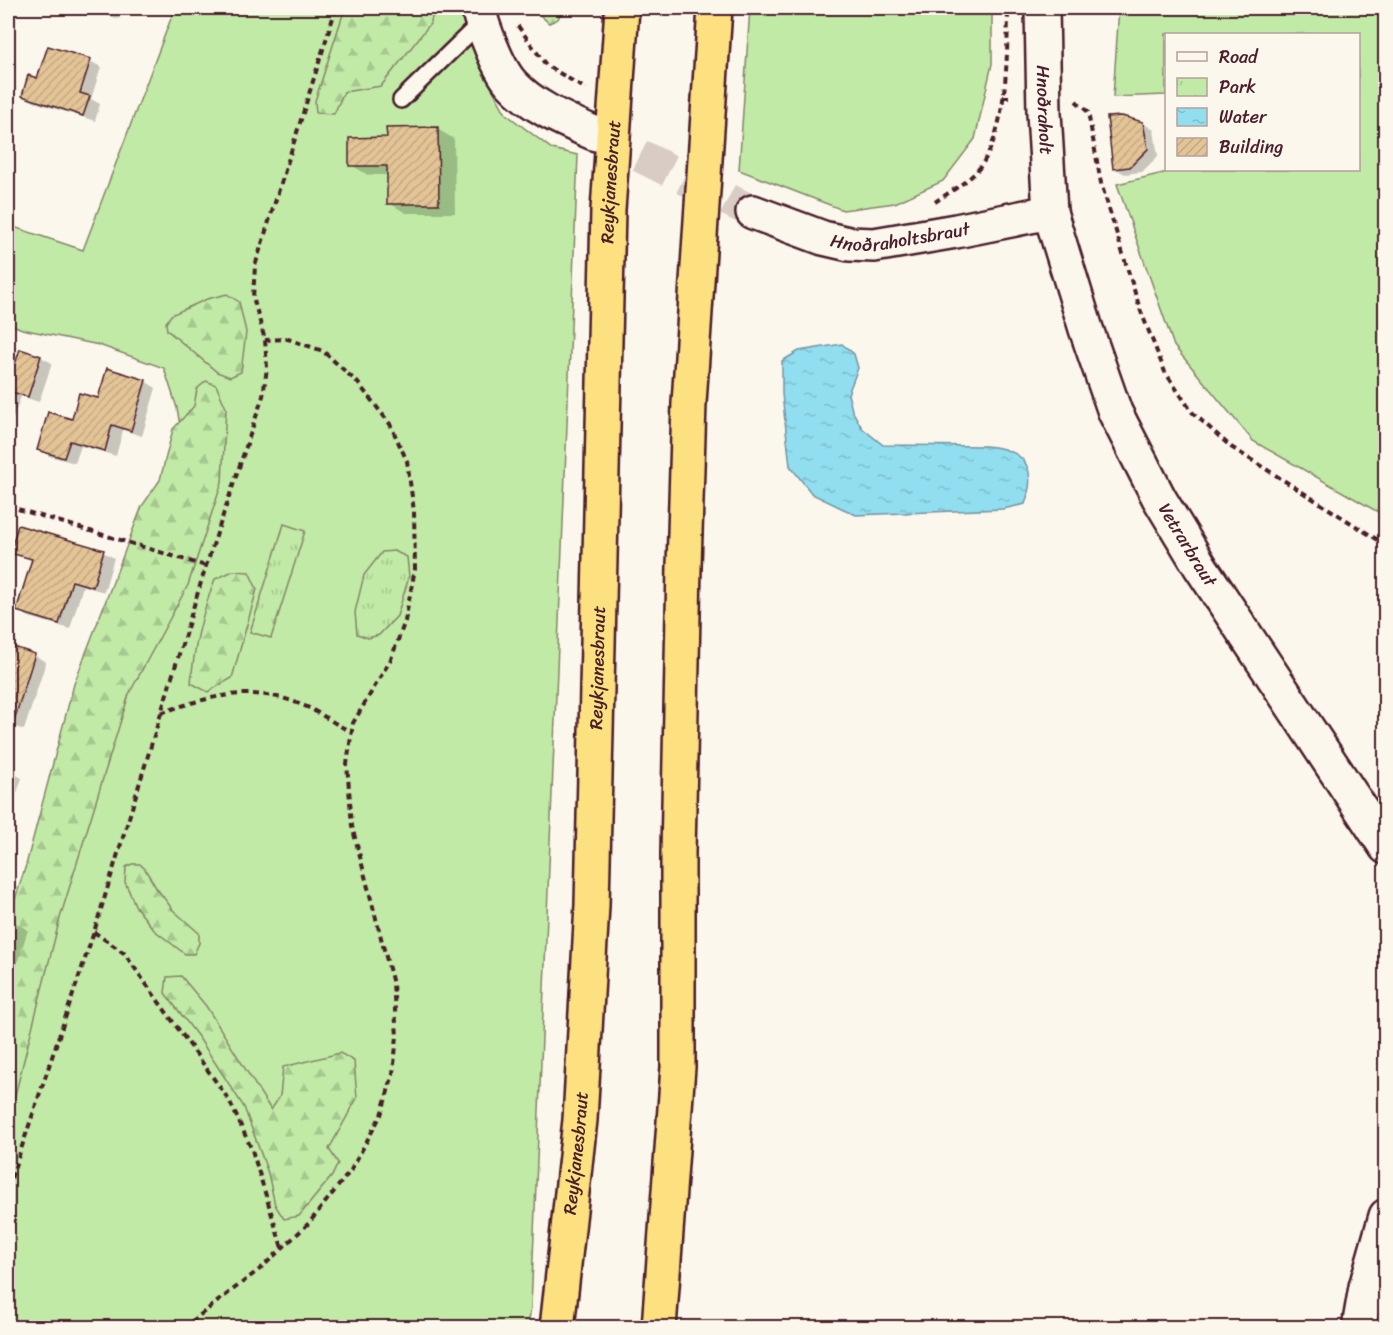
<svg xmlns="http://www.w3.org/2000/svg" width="1393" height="1335" viewBox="0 0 1393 1335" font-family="Sriracha,sans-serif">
<defs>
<pattern id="forest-firs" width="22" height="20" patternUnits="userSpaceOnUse" patternTransform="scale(1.5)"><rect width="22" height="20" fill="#c0eaa6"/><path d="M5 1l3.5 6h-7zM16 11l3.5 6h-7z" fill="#a6c88f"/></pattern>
<pattern id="park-tufts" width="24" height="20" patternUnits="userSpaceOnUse" patternTransform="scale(1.5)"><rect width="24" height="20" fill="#c0eaa6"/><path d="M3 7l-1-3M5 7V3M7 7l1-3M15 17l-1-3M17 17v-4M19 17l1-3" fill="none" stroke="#a6c88f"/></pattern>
<pattern id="water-ripples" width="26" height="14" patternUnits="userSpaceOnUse" patternTransform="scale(1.5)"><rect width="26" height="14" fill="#90deef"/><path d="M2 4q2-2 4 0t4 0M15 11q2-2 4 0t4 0" fill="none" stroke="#7ebecd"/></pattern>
<pattern id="building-hatch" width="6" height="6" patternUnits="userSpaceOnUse" patternTransform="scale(1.5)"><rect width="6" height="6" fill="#e3c496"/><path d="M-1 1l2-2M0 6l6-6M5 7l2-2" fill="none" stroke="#c4a881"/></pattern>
</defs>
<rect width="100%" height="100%" fill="#fbf7ec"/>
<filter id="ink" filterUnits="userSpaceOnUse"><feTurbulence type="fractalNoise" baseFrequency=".0167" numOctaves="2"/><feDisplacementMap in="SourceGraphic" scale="12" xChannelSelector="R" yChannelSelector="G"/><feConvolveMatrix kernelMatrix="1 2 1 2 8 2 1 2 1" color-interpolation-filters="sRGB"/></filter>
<g filter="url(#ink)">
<g fill="#c0eaa6" stroke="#858468" stroke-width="1.5">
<polygon points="175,8 463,8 479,65 506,114 552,149 578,155 531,1307 528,1327 8,1328 8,994 188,471 177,408 164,368 99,345 22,329 8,323 8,225 83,250"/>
<polygon points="750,8 992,8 992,64 975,139 943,181 895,203 843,210 739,170"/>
<polygon points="1119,8 1385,8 1385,516 1253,441 1174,346 1117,184 1176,170 1358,170 1358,34 1166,34 1166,95 1113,97"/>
</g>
<g fill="url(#forest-firs)" stroke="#858468" stroke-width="1.5">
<polygon points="345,8 435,8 430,24 381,86 344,92 334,114 316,113 315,101"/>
<polygon points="536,8 563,8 558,19 549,23 541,16"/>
<polygon points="227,294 239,302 246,332 241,372 230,377 217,372 167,330 166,323 171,315 207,299"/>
<polygon points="206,381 216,385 226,408 222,482 188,585 129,694 60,918 8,1123 8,921 26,865 74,684 142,506 160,480 173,429 194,406 197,389"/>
<path d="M233,571L249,572L257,589L232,678L208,692L191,683C194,646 202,613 215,579Z"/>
<polygon points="132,864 140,864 145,869 155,886 173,910 199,933 199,943 194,954 185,954 154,930 136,907 125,882 126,867"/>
<polygon points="181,976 206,1006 271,1110 280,1096 283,1067 340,1053 354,1061 357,1098 329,1149 338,1163 332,1176 299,1216 284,1219 275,1205 268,1173 244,1107 199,1038 165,993 167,977"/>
</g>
<g fill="url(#park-tufts)" stroke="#858468" stroke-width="1.5">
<polygon points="284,524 305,531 271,638 250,632"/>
<polygon points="394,551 407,557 409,577 397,616 379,635 368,638 357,634 355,612 364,575 382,552"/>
</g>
<path fill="url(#water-ripples)" stroke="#7492a1" stroke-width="1.5" d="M842,344L854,354L858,368L848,394L852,410L862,428L883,445L985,446C1024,449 1038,466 1025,504L1003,509L856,515L812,494L790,466L782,394V361L799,351Z"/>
<g fill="#0003">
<polygon points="84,8 123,8 119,19"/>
<polygon points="90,61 101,67 91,99 100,104 95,121 34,102 23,96 38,80"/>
<polygon points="1143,123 1154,130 1158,156 1142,172 1125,174 1114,168"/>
<polygon points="437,129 454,139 455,213 406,213 389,203 388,175 368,175 351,165"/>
<polygon points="21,351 41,357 52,363 39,402 21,396 10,427 8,426 8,373 13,375"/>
<polygon points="145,381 156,388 142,436 123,430 116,456 81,446 75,463 49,456 39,450 99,400"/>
<polygon points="12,552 103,552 114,558 104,592 83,586 70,629 29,617 18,610 33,561"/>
<polygon points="8,647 35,656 46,662 24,730 8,724"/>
<polygon points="8,771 22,778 10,813 8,812"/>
<polygon points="8,918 28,930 14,973 8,970"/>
</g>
<g fill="url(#building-hatch)" stroke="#4a1f2b" stroke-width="1.5">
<polygon points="88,8 110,8 108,14"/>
<polygon points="48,46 91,59 80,93 90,96 83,116 22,96 28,75 37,78"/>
<polygon points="1122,116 1143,122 1148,149 1130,167 1113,169 1107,117"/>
<polygon points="438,127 439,204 387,204 387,166 349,166 349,138 387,137 386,128"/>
<polygon points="20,349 41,356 28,397 9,391 8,397 8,371 12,373"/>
<polygon points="107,368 146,380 131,431 112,425 105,451 70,441 64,458 37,450 48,412 72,419 79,393 98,398"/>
<polygon points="18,525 104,550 93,587 72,581 59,624 16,611 32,559 10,553"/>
<polygon points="8,645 35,654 13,724 8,723"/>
</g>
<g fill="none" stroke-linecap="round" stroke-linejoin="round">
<polyline stroke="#d8ccc5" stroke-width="33" stroke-dasharray="33 16" stroke-linecap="butt" points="596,134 753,212"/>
<g stroke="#4a1f2b" stroke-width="20">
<polyline id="lane" points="401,100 482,21"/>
</g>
<g stroke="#4a1f2b" stroke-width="38">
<g id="secondary">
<path d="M478,8C483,28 498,69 512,84C534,108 567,121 596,134"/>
<path id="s1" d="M1042,8L1044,113L1050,212L1086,329L1115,412L1159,498L1200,566L1386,847"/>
<path id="s2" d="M753,212L823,238L849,244L874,245L956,231L1050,212"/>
<polyline points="1359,1328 1366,1287 1386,1216"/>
</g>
</g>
<g stroke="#4a1f2b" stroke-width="38">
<g id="highway">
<path id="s3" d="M557,1328L580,1120L592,905L608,210L622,8"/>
<polyline points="659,1328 678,1067 678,853 684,566 689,403 715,8"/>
</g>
</g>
<g stroke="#4a1f2b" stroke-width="4" stroke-dasharray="6 4.5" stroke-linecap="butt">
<polyline points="518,26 546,65 586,89"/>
<polyline points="1003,97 1013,97"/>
<polyline points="1076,101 1088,112 1101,183 1140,309 1165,372 1192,412 1231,447 1386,545"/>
<path d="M935,202C948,193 964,184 976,172C1008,136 1007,57 1008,11"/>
<polyline points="8,506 206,566"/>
<path d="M161,713C211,695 257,684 307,707C322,714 336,725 352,732"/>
<polyline points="94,932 124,953 229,1100 252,1150 282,1248"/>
<polyline points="8,1188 94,932 206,566 263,396 267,368 265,340 253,297 255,266 336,8"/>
<polyline points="183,1328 260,1269 309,1223 351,1170 381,1115 393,1074 397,1036 393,984 352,826 347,764 353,723 391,659 405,621 415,569 414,511 407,461 390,424 358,383 323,351 288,339 265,340"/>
</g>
<use href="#lane" stroke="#fbf7ec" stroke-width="15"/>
<use href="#secondary" stroke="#fbf7ec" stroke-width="33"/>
<use href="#highway" stroke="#fde080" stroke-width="33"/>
</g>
</g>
<g text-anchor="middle" stroke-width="5" stroke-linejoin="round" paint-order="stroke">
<g font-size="18" fill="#4a1f2b" stroke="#fbf7ec">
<text dy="6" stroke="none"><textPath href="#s1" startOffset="102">Hnoðraholt</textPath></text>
<text dy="6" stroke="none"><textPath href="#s3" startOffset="1148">Reykjanesbraut</textPath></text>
<text dy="6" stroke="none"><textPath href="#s2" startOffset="153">Hnoðraholtsbraut</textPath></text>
<text dy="6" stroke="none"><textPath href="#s1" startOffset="566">Vetrarbraut</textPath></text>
<text dy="6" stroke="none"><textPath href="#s3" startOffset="662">Reykjanesbraut</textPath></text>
<text dy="6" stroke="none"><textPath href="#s3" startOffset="176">Reykjanesbraut</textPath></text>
</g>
</g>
<rect width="1393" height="1335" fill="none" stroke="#fbf7ec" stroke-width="30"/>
<rect x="15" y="15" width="1363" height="1305" fill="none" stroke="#4a1f2b" stroke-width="2" filter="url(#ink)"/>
<rect x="1165" y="33" width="195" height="138" fill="#fbf7ec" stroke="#b4a19f" stroke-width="1.5"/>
<rect x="1177" y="52" width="30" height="9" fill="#fbf7ec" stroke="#b4a19f" stroke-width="1.5"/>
<text x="1219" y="63" font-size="18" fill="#4a1f2b">Road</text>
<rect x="1177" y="78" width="30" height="18" fill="url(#park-tufts)" stroke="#b4a19f" stroke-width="1.5"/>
<text x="1219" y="93" font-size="18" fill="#4a1f2b">Park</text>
<rect x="1177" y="108" width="30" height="18" fill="url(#water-ripples)" stroke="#b4a19f" stroke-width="1.5"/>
<text x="1219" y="123" font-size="18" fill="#4a1f2b">Water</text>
<rect x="1177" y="138" width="30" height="18" fill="url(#building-hatch)" stroke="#b4a19f" stroke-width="1.5"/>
<text x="1219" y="153" font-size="18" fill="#4a1f2b">Building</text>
</svg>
